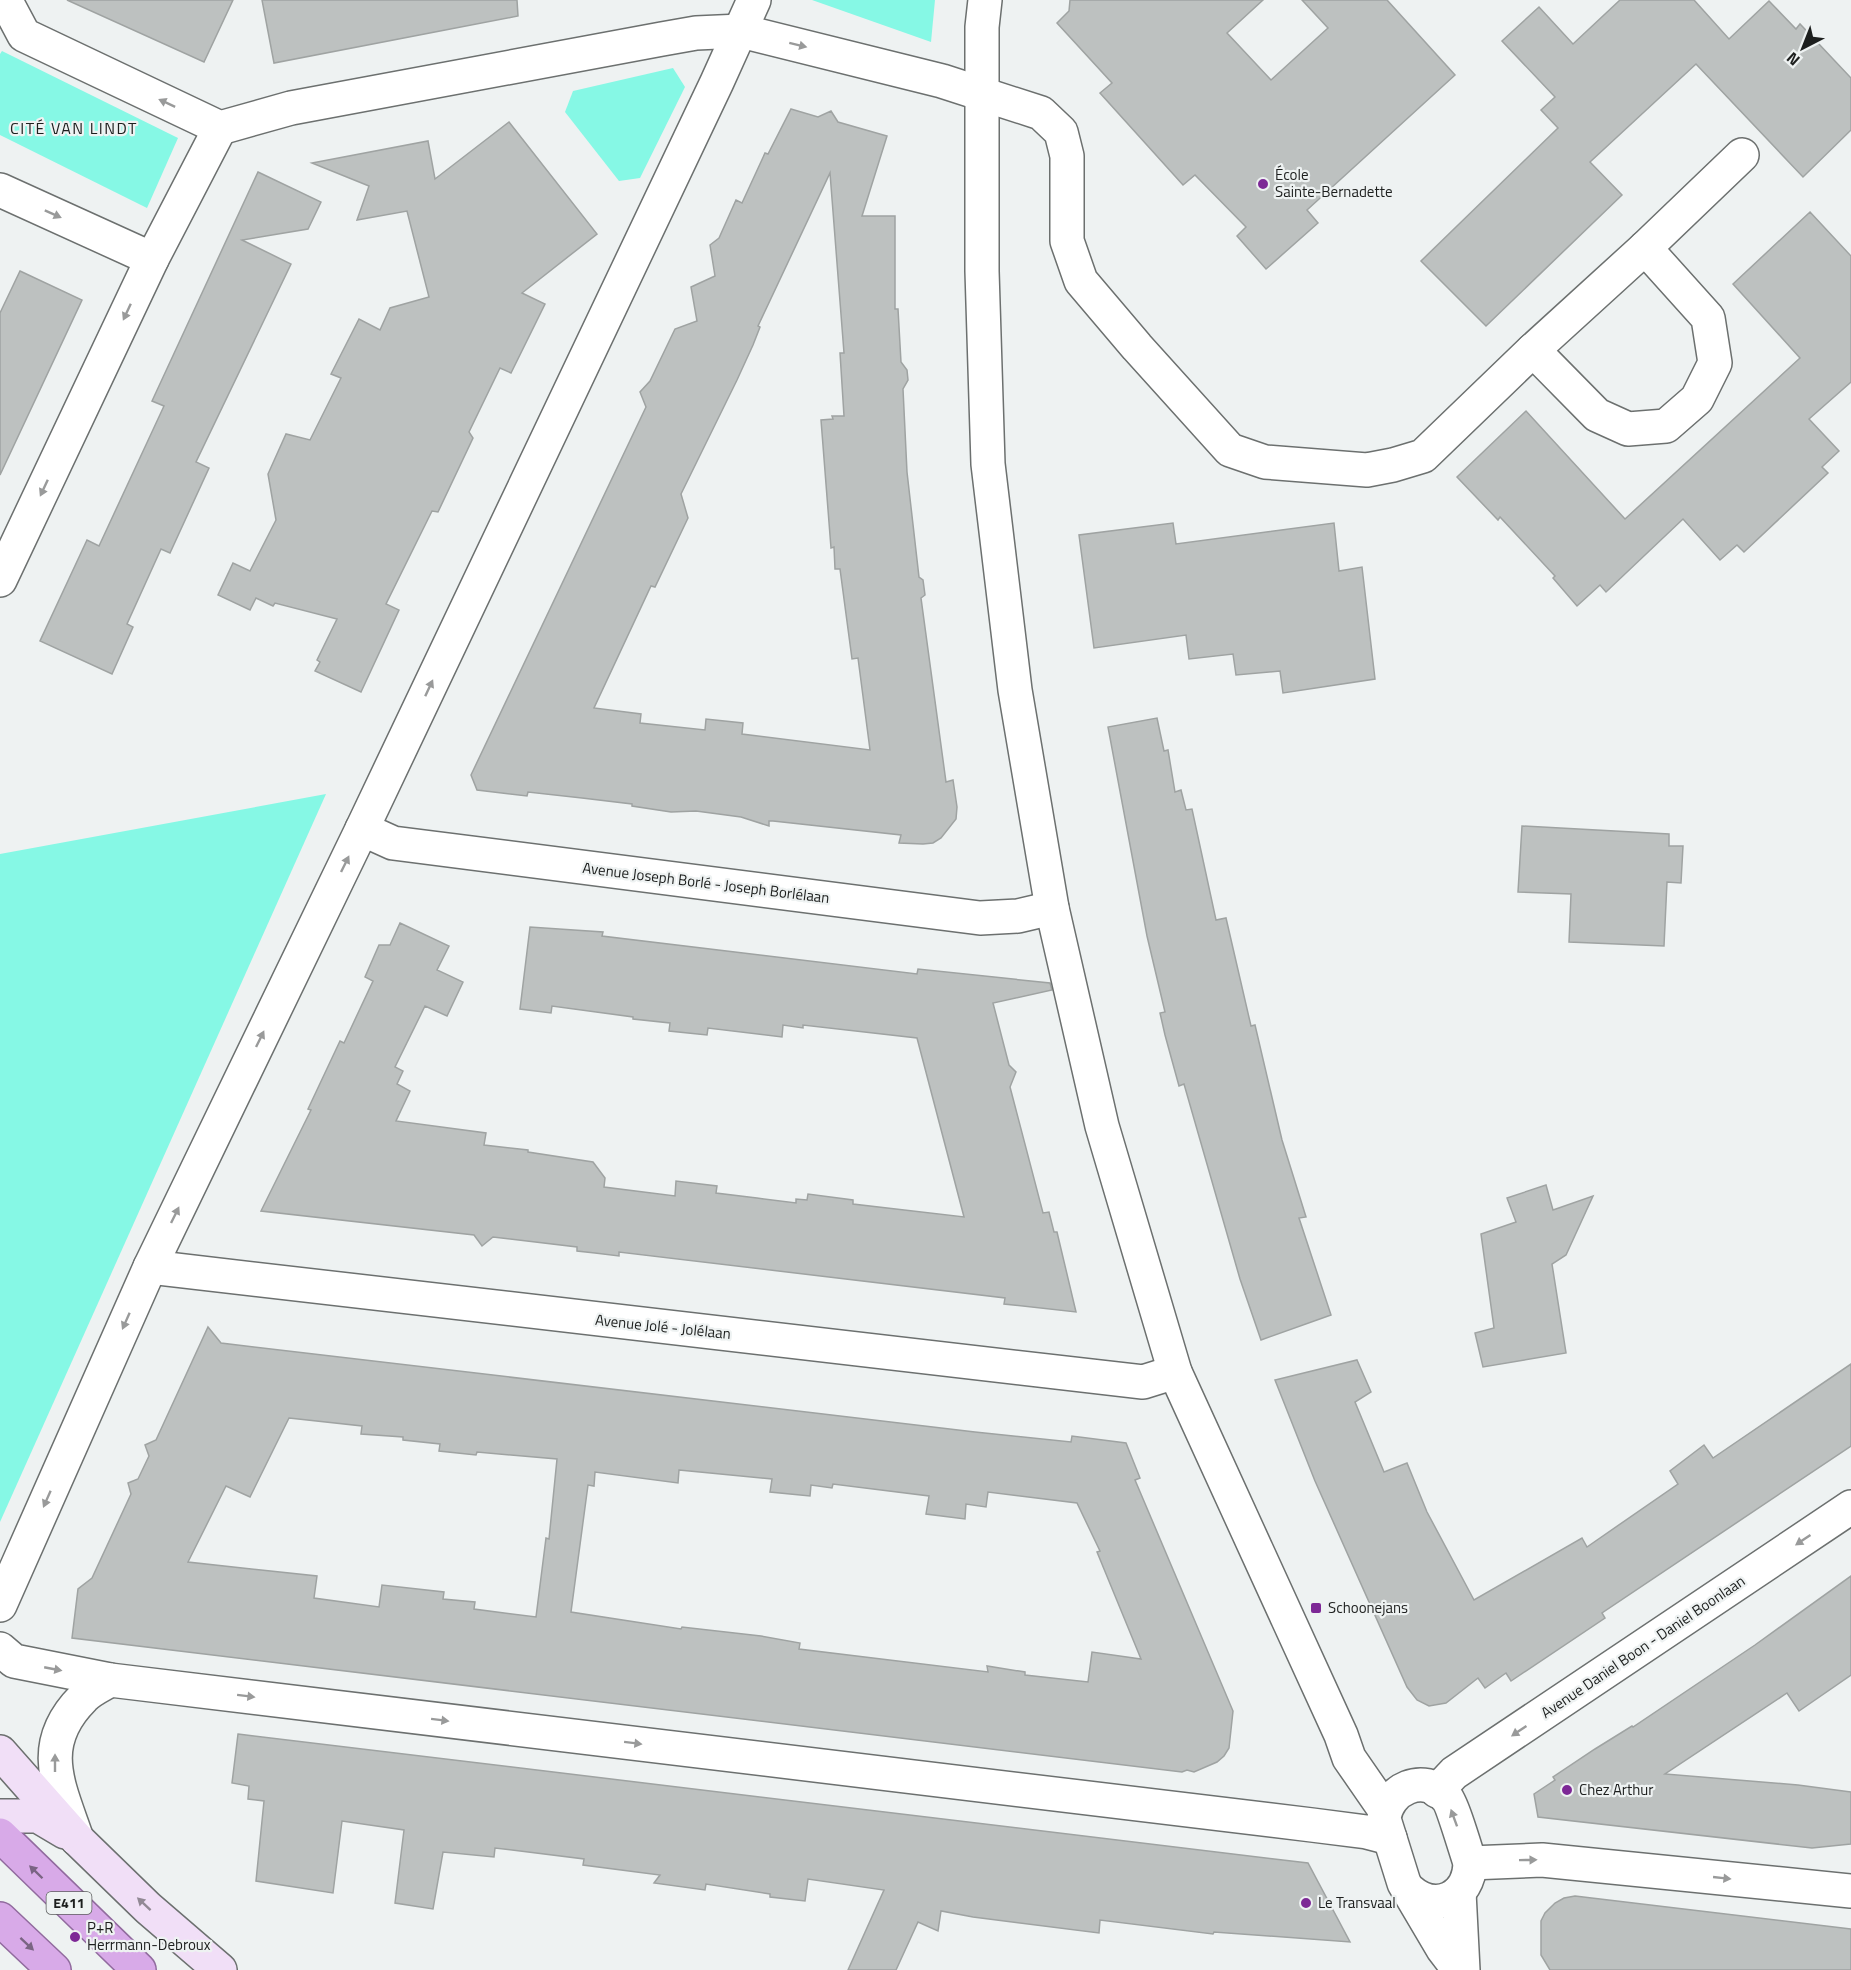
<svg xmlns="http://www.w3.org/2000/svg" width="1851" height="1970" viewBox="0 0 1851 1970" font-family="'Titillium Web',sans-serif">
<rect width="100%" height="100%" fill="#eef2f2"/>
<g fill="#86f8e5">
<polygon points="812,0 935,0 931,42"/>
<polygon points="2,51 178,138 147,208 0,135 0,54"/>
<polygon points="673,68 685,87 640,178 619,181 565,112 573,91"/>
<polygon points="326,794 0,1522 0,854"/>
</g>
<g fill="#bdc1c0" stroke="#9fa3a2" stroke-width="1.5" fill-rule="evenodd">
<polygon points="67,0 233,0 204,62"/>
<polygon points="262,0 517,0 518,16 274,63"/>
<polygon points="1070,0 1263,0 1227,33 1271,80 1328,28 1302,0 1387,0 1455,75 1307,210 1318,223 1266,269 1237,236 1246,227 1195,175 1183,185 1100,93 1112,83 1057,23 1069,11"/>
<polygon points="1620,0 1694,0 1729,39 1769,1 1796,29 1800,24 1851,78 1851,130 1803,177 1696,64 1590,162 1622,195 1486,326 1421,261 1558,128 1541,110 1555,97 1502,41 1539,7 1573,44"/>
<path d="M791,109L818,117L831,111L838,122L887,136L862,216H895V309H898L901,362L907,370L908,380L903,389L907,472L919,577L923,580L925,595L921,598L946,782L953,780L957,807L956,819L941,838L933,843L923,844L899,843L901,835L773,821H769V826L741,817L696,811L671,812L632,806V804L582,798L528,792L527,796L477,790L471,775L646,407L640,392L650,381L675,329L697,321L691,287L715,276L710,245L719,238L736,200L742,203L765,153L768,154ZM830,173L844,353H840L844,416H832L833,419L821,420L831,548L834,547L835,569H840L852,659L858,658L870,750L742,734L743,723L706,719L705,730L640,723L641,714L594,708L651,586L655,587L688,518L681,494L737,380L753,345L760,327L758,326Z"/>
<polygon points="509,122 597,234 522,293 545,304 511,373 500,368 469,432 473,438 438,512 432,511 386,604 399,610 361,692 315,671 320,662 317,660 337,619 275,603 273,606 256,598 250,610 218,595 233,563 250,571 276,520 268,474 286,434 310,440 341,378 331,374 359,319 380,330 390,308 429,297 407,211 357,220 369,186 312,163 428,141 435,179"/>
<polygon points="258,172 321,202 308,229 242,240 291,264 196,462 209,468 170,553 161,549 127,624 133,627 112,674 40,641 87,540 99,546 164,406 152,401"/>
<polygon points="1810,212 1851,256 1851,382 1809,419 1839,451 1822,467 1828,473 1744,552 1737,545 1720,560 1683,519 1606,592 1600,585 1577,606 1553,578 1555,576 1500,517 1498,520 1457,477 1526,411 1625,519 1800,358 1733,284"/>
<polygon points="20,271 82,300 0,475 0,313"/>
<polygon points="1173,523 1176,544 1334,523 1339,571 1362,567 1375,679 1283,693 1280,671 1236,675 1233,654 1189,659 1186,635 1094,648 1079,535"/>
<polygon points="1157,718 1164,751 1168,750 1175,792 1181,790 1186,810 1192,809 1216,920 1226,918 1251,1026 1255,1025 1282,1140 1306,1217 1299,1218 1331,1315 1261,1340 1240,1279 1184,1084 1179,1086 1165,1035 1160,1013 1165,1012 1147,936 1108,727"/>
<polygon points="1522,826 1669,834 1669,846 1683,846 1681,883 1667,882 1664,946 1569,942 1571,894 1518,892"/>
<polygon points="400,923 449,946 437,970 463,982 447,1016 425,1006 395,1067 403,1071 397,1084 410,1091 396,1121 486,1133 484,1145 528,1150 528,1152 593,1162 605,1178 604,1187 675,1196 676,1181 717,1186 716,1193 757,1198 796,1203 796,1199 807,1200 808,1194 853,1200 853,1204 964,1217 917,1038 803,1025 803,1028 783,1025 782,1037 708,1028 707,1035 669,1031 670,1023 633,1019 633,1017 552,1006 551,1013 520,1009 530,927 603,932 602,936 917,974 918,969 1050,983 1052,990 993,1003 1009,1065 1016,1072 1010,1087 1043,1213 1049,1212 1054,1232 1057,1232 1076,1312 1004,1304 1005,1298 619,1252 619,1256 595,1253 577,1251 577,1247 493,1237 482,1246 474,1235 261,1211 311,1110 308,1109 340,1041 344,1043 373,981 365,977 379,945 390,945"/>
<polygon points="1546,1185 1553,1210 1593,1196 1566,1255 1552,1264 1566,1353 1483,1367 1475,1333 1494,1328 1481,1234 1516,1222 1507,1198"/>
<path d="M208,1327L221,1343L975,1432L1071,1442L1072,1436L1126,1443L1140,1478L1135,1480L1233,1711L1229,1748L1224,1756L1217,1762L1194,1772L1187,1770L1182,1772L72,1638L78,1589L92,1578L131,1494L128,1483L138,1479L149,1456L145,1445L156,1440ZM289,1418L362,1426L361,1434L403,1437V1440L440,1444L439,1451L476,1455L477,1452L557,1459L549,1539L546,1538L536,1617L474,1609L475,1602L443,1599L444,1592L382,1585L379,1607L314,1598L317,1576L188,1562L226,1486L250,1497ZM679,1470L772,1479L770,1492L810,1496L811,1485L832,1488L833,1484L929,1496L926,1514L965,1519L966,1504L986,1507L988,1492L1077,1503L1100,1551L1097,1552L1141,1659L1092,1652L1088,1682L1025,1675V1672L987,1666L988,1672L799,1649L800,1643L761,1636L682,1627L681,1629L571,1612L588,1485L594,1486L595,1472L678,1483Z"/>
<polygon points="1357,1360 1371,1392 1355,1402 1384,1472 1407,1463 1427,1512 1474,1600 1582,1538 1587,1547 1678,1484 1670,1471 1704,1445 1713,1458 1851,1364 1851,1446 1602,1613 1605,1618 1511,1681 1506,1673 1485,1688 1478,1678 1446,1703 1429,1706 1417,1700 1407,1687 1315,1481 1275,1380"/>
<polygon points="1851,1576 1851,1675 1799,1711 1787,1693 1665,1774 1798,1785 1851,1792 1851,1844 1812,1848 1538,1817 1534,1794 1555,1780 1553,1777 1595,1749 1632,1726 1633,1727 1755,1645"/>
<polygon points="238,1734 1308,1863 1350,1942 1214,1932 1213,1934 1100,1920 1099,1933 973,1917 941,1911 938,1931 918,1922 896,1970 848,1970 884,1890 808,1879 805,1901 770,1897 770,1894 706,1884 705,1890 654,1883 660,1875 583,1865 584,1859 495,1848 494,1857 443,1852 433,1909 395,1903 404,1830 342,1821 333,1893 256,1881 264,1801 248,1799 249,1786 232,1783"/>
<polygon points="1575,1896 1851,1929 1851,1970 1550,1970 1541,1955 1541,1921 1545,1913 1555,1903 1564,1898"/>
</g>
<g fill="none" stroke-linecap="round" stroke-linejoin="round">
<g stroke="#6c706f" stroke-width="36">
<g id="minor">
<polyline points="7,0 8,5 24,35 220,128 291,108 662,39 696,33 741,31 942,81 1041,113 1061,132 1067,156 1067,241 1081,281 1137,347 1230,450 1265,462 1367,470 1393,465 1423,456 1533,350 1645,248 1742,155"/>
<polyline points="985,0 982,27 982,271 988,464 1015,690 1052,908 1102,1126 1175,1372 1341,1735 1349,1758 1385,1810"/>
<polyline points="0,190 152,259"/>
<polyline points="1533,350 1597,415 1628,429 1666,426 1697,399 1715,363 1708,318 1645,248"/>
<polyline points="0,580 152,259 220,128"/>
<polyline points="362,829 393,843 980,918 1018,916 1052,908"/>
<polyline points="150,1267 1143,1382 1175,1372"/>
<polyline points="0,1605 150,1267 362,829 717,82 754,0"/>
<polyline points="0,1649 14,1661 110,1680 1312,1825 1367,1832 1390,1838"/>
<polyline points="1437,1791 1454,1773 1851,1507"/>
<path d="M77,1839C59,1786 36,1745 83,1698C90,1690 102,1685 110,1680"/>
<polyline points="1470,1863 1542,1860 1851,1891"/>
<path d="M1409,1890C1436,1914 1469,1898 1470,1863C1466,1851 1452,1803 1446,1797C1424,1772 1387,1789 1384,1819L1404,1883L1443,1949L1459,1970"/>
<polyline points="1459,1892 1463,1970"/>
</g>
</g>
<g stroke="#6c706f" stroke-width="36">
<g id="secondary">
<polyline points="0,1752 77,1839 148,1908 220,1970"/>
<polyline points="0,1816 38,1816 65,1832"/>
</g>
</g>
<g stroke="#916b9e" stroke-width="36">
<g id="trunk">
<polyline points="0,1835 139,1970"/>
<polyline points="0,1919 54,1970"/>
</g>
</g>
<use href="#minor" stroke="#fff" stroke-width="33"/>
<use href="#secondary" stroke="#f1dff7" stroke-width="33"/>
<use href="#trunk" stroke="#d8aae8" stroke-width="33"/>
</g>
<defs><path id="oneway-solid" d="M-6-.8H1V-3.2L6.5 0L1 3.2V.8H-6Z" transform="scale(1.5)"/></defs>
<g fill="#999a9a">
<use href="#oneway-solid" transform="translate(798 45) rotate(14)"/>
<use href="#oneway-solid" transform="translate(167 103) rotate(-155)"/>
<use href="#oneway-solid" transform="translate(53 214) rotate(24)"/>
<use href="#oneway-solid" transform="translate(127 312) rotate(115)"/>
<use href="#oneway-solid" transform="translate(44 488) rotate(115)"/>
<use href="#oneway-solid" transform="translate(429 688) rotate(-65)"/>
<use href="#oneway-solid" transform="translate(345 864) rotate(-64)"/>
<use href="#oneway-solid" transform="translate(260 1039) rotate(-64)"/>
<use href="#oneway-solid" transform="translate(175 1215) rotate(-64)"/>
<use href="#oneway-solid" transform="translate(126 1321) rotate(114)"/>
<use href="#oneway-solid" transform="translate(47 1499) rotate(114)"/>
<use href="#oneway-solid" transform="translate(1803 1540) rotate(146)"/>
<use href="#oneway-solid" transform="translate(53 1669) rotate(11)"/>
<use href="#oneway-solid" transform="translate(246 1696) rotate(7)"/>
<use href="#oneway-solid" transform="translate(440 1720) rotate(7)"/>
<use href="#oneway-solid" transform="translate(1519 1731) rotate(146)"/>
<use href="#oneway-solid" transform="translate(633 1743) rotate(7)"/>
<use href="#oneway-solid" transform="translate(55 1763) rotate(-90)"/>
<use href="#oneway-solid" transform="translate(1454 1818) rotate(-110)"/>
<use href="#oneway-solid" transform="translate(1528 1860) rotate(-1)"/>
<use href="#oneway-solid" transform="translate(1722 1878) rotate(6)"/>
</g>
<g fill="#7a6483">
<use href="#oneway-solid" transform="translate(36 1872) rotate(-136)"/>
<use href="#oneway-solid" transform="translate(27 1944) rotate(43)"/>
</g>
<use fill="#928995" href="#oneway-solid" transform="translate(144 1904) rotate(-137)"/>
<g fill="#7d2896" stroke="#eef2f2" stroke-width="2">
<circle cx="1263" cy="184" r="6"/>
<rect x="1310" y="1602" width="12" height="12" rx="3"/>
<circle cx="1567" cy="1790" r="6"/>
<circle cx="1306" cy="1903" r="6"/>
<circle cx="75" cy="1937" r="6"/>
</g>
<g text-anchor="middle" stroke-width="4.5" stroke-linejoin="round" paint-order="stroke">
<rect fill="#eef2f2" stroke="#5c5e5e" stroke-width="1.5" x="46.5" y="1892" width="45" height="22" rx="4.5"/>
<g font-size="14" font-weight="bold" fill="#1d1f1e">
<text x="69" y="1908">E411</text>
</g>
<g font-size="15" fill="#1d1f1e" stroke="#eef2f2" text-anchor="start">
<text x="1275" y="180">École<tspan x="1275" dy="17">Sainte-Bernadette</tspan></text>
<text x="1328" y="1613">Schoonejans</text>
<text x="1579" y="1795">Chez Arthur</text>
<text x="1318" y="1908">Le Transvaal</text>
<text x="87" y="1933">P+R<tspan x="87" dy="17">Herrmann-Debroux</tspan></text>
</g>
<g font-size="15" fill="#1d1f1e" stroke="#eef2f2">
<text transform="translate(706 883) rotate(7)" y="5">Avenue Joseph Borlé - Joseph Borlélaan</text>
<text transform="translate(663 1327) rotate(6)" y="5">Avenue Jolé - Jolélaan</text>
<text transform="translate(1643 1647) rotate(-34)" y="5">Avenue Daniel Boon - Daniel Boonlaan</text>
</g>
<g font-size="16" letter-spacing="1.5" fill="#1d1f1e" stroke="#eef2f2">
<text x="74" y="134">CITÉ VAN LINDT</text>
</g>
</g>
<g transform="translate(1803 48) rotate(222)" stroke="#eef2f2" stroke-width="4.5" paint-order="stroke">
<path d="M0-4.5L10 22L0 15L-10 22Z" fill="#1d1f1e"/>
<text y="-9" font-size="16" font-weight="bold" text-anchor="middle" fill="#1d1f1e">N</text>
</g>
</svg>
